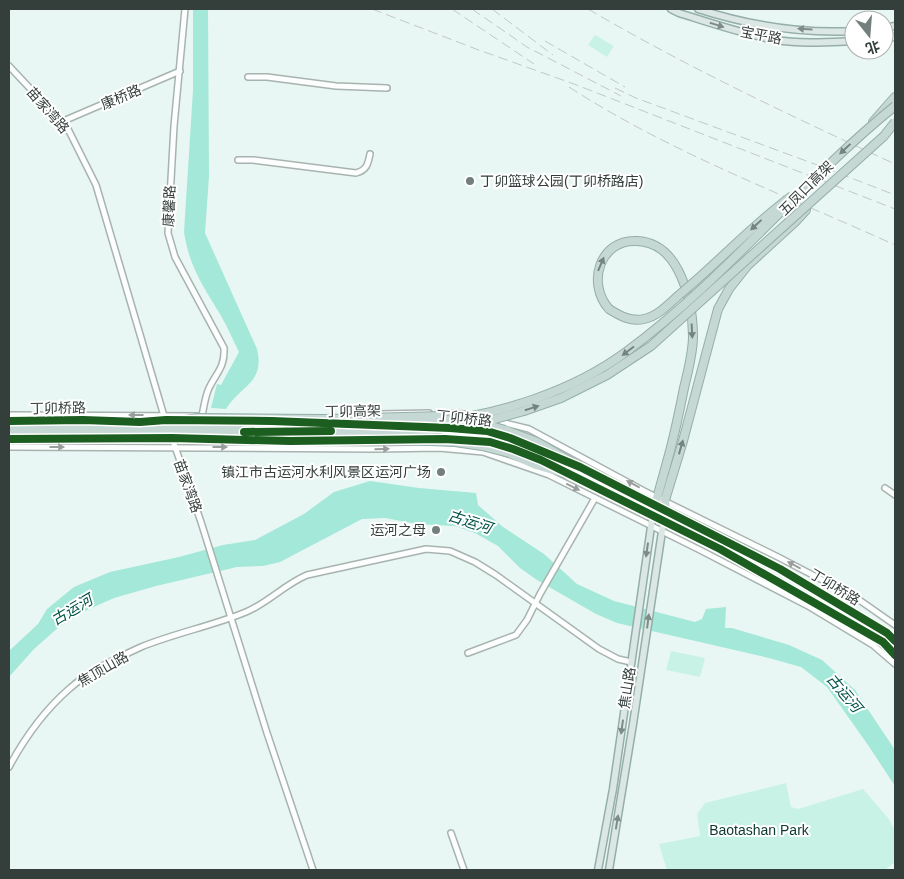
<svg xmlns="http://www.w3.org/2000/svg" width="904" height="879" viewBox="0 0 904 879" font-family="Helvetica,'Noto Sans SC',sans-serif">
<rect width="100%" height="100%" fill="#e8f7f3"/>
<g fill="#c9f2e7">
<polygon points="595,35 614,46 607,57 588,45"/>
<polygon points="671,651 705,658 700,677 666,670"/>
<polygon points="786,783 791,807 798,809 863,789 888,818 895,830 895,862 885,870 667,870 659,844 700,836 697,814 705,803"/>
</g>
<g fill="#a3e8d8">
<path d="M193,9H208L209,176L205,233L257,349C265,383 242,384 226,409L211,408L217,384L221,385L239,352C233,340 227,326 220,314C203,286 189,266 184,232L193,90Z"/>
<polygon points="370,481 419,488 476,493 478,505 503,527 544,554 577,584 614,601 695,622 702,619 706,609 726,607 725,628 732,628 789,645 822,660 855,690 895,750 895,786 868,745 827,687 801,667 769,658 617,623 596,614 537,580 520,568 498,546 475,533 455,526 417,524 385,518 362,519 280,562 263,566 237,567 156,586 114,598 87,610 60,626 34,649 9,677 9,651 38,624 47,609 74,587 110,572 179,557 223,545 255,540 304,514 334,492"/>
</g>
<g fill="none" stroke-linecap="round" stroke-linejoin="round">
<g stroke="#a8b3b0" stroke-width="8">
<g id="minor">
<path d="M185,9L174,126L168,233L175,257L224,348C225,367 217,372 209,388C205,397 204,406 202,416"/>
<polyline points="9,66 68,129 96,185 164,416"/>
<polyline points="248,77 267,77 336,86 387,88"/>
<polyline points="61,122 180,71"/>
<path d="M238,160H253L356,173C367,170 368,164 370,154"/>
<polyline points="440,413 464,414"/>
<polyline points="380,414 429,413"/>
<polyline points="9,415 197,416"/>
<polyline points="477,416 529,429 644,491 778,557 855,597 895,625"/>
<polyline points="171,435 201,522 267,733 313,870"/>
<polyline points="9,447 376,449 439,448 483,452 549,475 700,550 810,607 873,645 895,664"/>
<polyline points="885,488 895,495"/>
<polyline points="468,653 516,635 527,620 540,594 595,498"/>
<path d="M9,767C24,739 45,710 69,689C89,671 117,658 141,647C175,633 212,626 246,612C268,603 285,584 307,575L426,549L450,551L475,562L496,575L599,649L618,659L631,662"/>
<polyline points="451,833 464,870"/>
</g>
</g>
<g stroke="#96aea9" stroke-width="9">
<g id="major">
<path d="M671,9L679,13C711,23 743,34 776,40C801,44 829,42 854,41"/>
<path d="M698,9C748,25 801,34 854,31"/>
<polyline points="884,28 895,26"/>
<polyline points="884,38 895,37"/>
<polyline points="29,421 104,421"/>
<polyline points="149,421 184,420"/>
<polyline points="454,428 487,431 510,438 557,457"/>
<polyline points="9,439 172,438 252,440"/>
<path d="M467,441C501,443 530,454 560,469"/>
<polyline points="577,466 780,569 887,633 895,641"/>
<polyline points="571,475 720,549 883,642 895,655"/>
<polyline points="598,870 613,789 653,513"/>
<polyline points="609,870 633,724 664,518"/>
</g>
</g>
<g stroke="#96aea9" stroke-width="10">
<g id="highway">
<polyline points="873,122 895,97"/>
<path d="M609,309C586,283 600,239 637,241C657,242 669,253 678,270C688,289 693,314 693,336C693,353 688,371 684,388C680,408 676,428 671,447C666,467 660,486 655,506"/>
<polyline points="505,430 537,442 580,467"/>
<polyline points="509,453 536,465 574,476"/>
<polyline points="666,511 665,500 683,441 718,309 729,289 748,265 795,222 806,210"/>
</g>
</g>
<use href="#minor" stroke="#fcfefd" stroke-width="5"/>
<use href="#major" stroke="#dbe7e5" stroke-width="6"/>
<use href="#highway" stroke="#c5d8d4" stroke-width="8"/>
<g stroke="#c4c7c7" stroke-width="1" stroke-dasharray="10 5" stroke-linecap="butt">
<polyline points="372,9 476,49 574,84 895,209"/>
<polyline points="452,9 534,64"/>
<polyline points="472,9 527,47 621,96"/>
<polyline points="492,9 553,55"/>
<path d="M588,9C687,67 791,116 895,164"/>
<polyline points="545,41 625,87"/>
<path d="M569,87C671,153 785,195 895,245"/>
<polyline points="615,88 636,98 828,169 895,195"/>
</g>
<g stroke="#96aea9" stroke-width="10" stroke-linecap="butt">
<g id="highway-bridge">
<path d="M609,309C620,316 631,322 644,319C658,316 669,304 679,295C718,263 752,225 792,196"/>
<polyline points="179,421 198,418 325,419 442,416"/>
<polyline points="481,423 505,430"/>
<path d="M9,425C74,424 139,424 204,425C249,426 294,425 339,424C371,424 403,424 435,421C500,415 573,391 626,352C724,280 801,182 895,106"/>
<polyline points="9,431 213,432 431,430 484,422 524,411 561,398 607,375 651,346 884,136 895,122"/>
<polyline points="242,436 258,438 359,438 455,442 482,446 509,453"/>
</g>
</g>
<use href="#highway-bridge" stroke="#c5d8d4" stroke-width="8"/>
<g stroke="#fff" stroke-width="11">
<g id="cycleway">
<polyline points="9,421 83,420 140,422 166,420 272,421 450,428 487,431 510,438 580,467 780,569 887,633 895,641"/>
<polyline points="244,432 331,431"/>
<polyline points="9,439 172,438 290,441 445,439 490,442 513,449 541,460 720,549 883,642 895,655"/>
</g>
</g>
<use href="#cycleway" stroke="#1b5e20" stroke-width="8"/>
</g>
<defs><path id="oneway-solid" d="M-6-.8H1V-3.2L6.5 0L1 3.2V.8H-6Z" transform="scale(1.25)"/></defs>
<g fill="#7f8b88">
<use href="#oneway-solid" transform="translate(717 25) rotate(17)"/>
<use href="#oneway-solid" transform="translate(805 29) rotate(-176)"/>
<use href="#oneway-solid" transform="translate(647 550) rotate(98)"/>
<use href="#oneway-solid" transform="translate(648 621) rotate(-83)"/>
<use href="#oneway-solid" transform="translate(622 727) rotate(98)"/>
<use href="#oneway-solid" transform="translate(617 822) rotate(-81)"/>
</g>
<g fill="#758480">
<use href="#oneway-solid" transform="translate(845 149) rotate(137)"/>
<use href="#oneway-solid" transform="translate(756 225) rotate(137)"/>
<use href="#oneway-solid" transform="translate(601 264) rotate(-67)"/>
<use href="#oneway-solid" transform="translate(692 331) rotate(87)"/>
<use href="#oneway-solid" transform="translate(628 351) rotate(143)"/>
<use href="#oneway-solid" transform="translate(532 408) rotate(-18)"/>
<use href="#oneway-solid" transform="translate(681 447) rotate(-74)"/>
</g>
<g fill="#989e9c">
<use href="#oneway-solid" transform="translate(136 415) rotate(-180)"/>
<use href="#oneway-solid" transform="translate(57 447)"/>
<use href="#oneway-solid" transform="translate(220 447)"/>
<use href="#oneway-solid" transform="translate(382 449) rotate(-1)"/>
<use href="#oneway-solid" transform="translate(633 484) rotate(-152)"/>
<use href="#oneway-solid" transform="translate(573 487) rotate(26)"/>
<use href="#oneway-solid" transform="translate(794 565) rotate(-152)"/>
</g>
<g fill="#737f7c" stroke="#fff" stroke-width="2">
<circle cx="470" cy="181" r="5"/>
<circle cx="441" cy="472" r="5"/>
<circle cx="436" cy="530" r="5"/>
</g>
<g text-anchor="middle" stroke-width="4" stroke-linejoin="round" paint-order="stroke">
<g font-size="14" fill="#343f3c" stroke="#fff">
<text transform="translate(761 35) rotate(11)" y="5">宝平路</text>
<text transform="translate(121 97) rotate(-23)" y="5">康桥路</text>
<text transform="translate(48 110) rotate(49)" y="5">苗家湾路</text>
<text transform="translate(806 188) rotate(-45)" y="5">五凤口高架</text>
<text transform="translate(169 206) rotate(-87)" y="5">康馨路</text>
<text transform="translate(58 408) rotate(-1)" y="5">丁卯桥路</text>
<text transform="translate(353 411) rotate(-1)" y="5">丁卯高架</text>
<text transform="translate(464 418) rotate(6)" y="5">丁卯桥路</text>
<text transform="translate(188 486) rotate(70)" y="5">苗家湾路</text>
<text transform="translate(835 587) rotate(31)" y="5">丁卯桥路</text>
<text transform="translate(103 669) rotate(-30)" y="5">焦顶山路</text>
<text transform="translate(627 688) rotate(-81)" y="5">焦山路</text>
</g>
<g font-size="14" fill="#343f3c" stroke="#fff" text-anchor="end">
<text x="480" y="186" text-anchor="start">丁卯篮球公园(丁卯桥路店)</text>
<text x="431" y="477">镇江市古运河水利风景区运河广场</text>
<text x="426" y="535">运河之母</text>
</g>
<g font-size="14" fill="#0c3830" stroke="#fff">
<text x="759" y="835">Baotashan Park</text>
</g>
<g font-size="15" font-style="italic" fill="#005447" stroke="#fff">
<text transform="translate(470 522) rotate(18)" y="5">古运河</text>
<text transform="translate(72 610) rotate(-31)" y="5">古运河</text>
<text transform="translate(844 693) rotate(50)" y="5">古运河</text>
</g>
</g>
<rect width="904" height="879" fill="none" stroke="#343f3c" stroke-width="20"/>
<g transform="translate(869 35) rotate(163)"><circle r="24" fill="#ffffff" stroke="#aeb2b1"/>
<path d="M0-4L9 19L0 12L-9 19Z" fill="#737f7c"/>
<text y="-8" font-size="14" font-weight="bold" text-anchor="middle" fill="#343f3c">北</text>
</g>
</svg>
